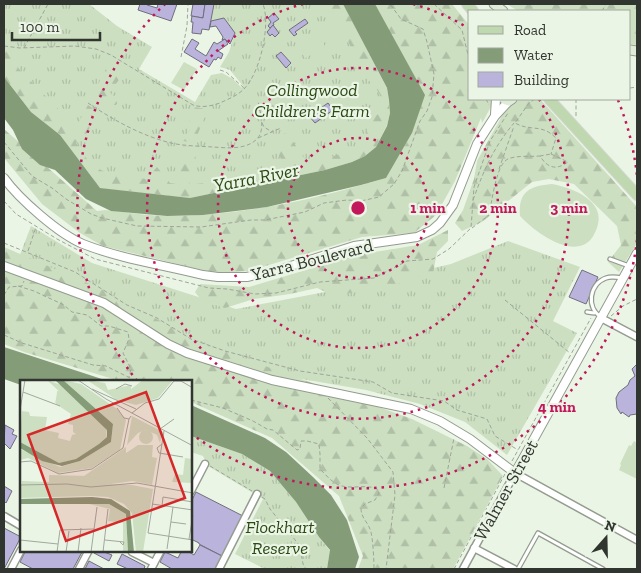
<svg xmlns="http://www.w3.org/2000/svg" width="641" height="573" viewBox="0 0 641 573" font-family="'Zilla Slab',serif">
<defs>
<pattern id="grass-tufts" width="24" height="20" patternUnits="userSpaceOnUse" patternTransform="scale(1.25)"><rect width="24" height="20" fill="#ccdfc1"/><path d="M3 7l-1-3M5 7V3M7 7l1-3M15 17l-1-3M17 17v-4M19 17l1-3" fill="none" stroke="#b0c0a6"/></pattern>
<pattern id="forest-firs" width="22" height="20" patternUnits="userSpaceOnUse" patternTransform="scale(1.25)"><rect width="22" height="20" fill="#ccdfc1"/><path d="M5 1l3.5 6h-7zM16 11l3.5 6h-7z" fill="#b0c0a6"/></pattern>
</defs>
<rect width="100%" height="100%" fill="#ebf5e6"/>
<g fill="url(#grass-tufts)">
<polygon points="4,4 89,4 117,26 152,47 139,69 195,102 211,75 222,73 233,79 242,88 243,86 230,70 220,67 229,52 235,33 224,18 211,21 214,4 343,4 387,89 376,147 190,198 100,188 4,77"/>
<polygon points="31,226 92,263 236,309 346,288 451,264 508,241 580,267 553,321 577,333 507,455 465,422 420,404 366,390 296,378 239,365 18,260"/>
<polygon points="191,436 242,454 270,471 296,502 319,537 330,551 327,569 265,569 235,554 263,499 208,466 203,456 191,452"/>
</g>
<g fill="url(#forest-firs)">
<polygon points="325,4 343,4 387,89 389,100 390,113 387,125 376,147 365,156 352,162 325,170 190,198 100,188 60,135 31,112 4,77 4,52 9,49 20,51 13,63 76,127 88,105 99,113 83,139 76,143 91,165 107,173 146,179 157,167 170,183 177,184 175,162 183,146 196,147 195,176 188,185 251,177 286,169 270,137 287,133 307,162 326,159 361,146 374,116 381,113 381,97 375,86 366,78 345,35"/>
<path d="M375,4H452L470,26V99H493V103L482,123L481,118L455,181L436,215L414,233L362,237L249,271L215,273L103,246L80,233L42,204L4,158V129L97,211L105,210C126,212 148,216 169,216C242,216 316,199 386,178L412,133Z"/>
<polygon points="507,4 637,4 637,45 630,44 630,11 518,11"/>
<polygon points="111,59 125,68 121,71 124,74 109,92 114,96 121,97 116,105 108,105 103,111 89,102"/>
<polygon points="519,99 540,99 637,207 637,243 619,272 608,262 621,245 617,226 574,184 549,179 532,182 482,222 462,231 455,223 463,210 474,179 477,161 503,114"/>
<polygon points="193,107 208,109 194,143 178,140 182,136 187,135 190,129 189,119 193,114"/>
<polygon points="448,230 448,241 437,252 433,274 416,277 398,284 334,296 317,288 290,294 254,299 225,308 202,301 195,292 200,284 249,287 356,255 418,245"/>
<polygon points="4,247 101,289 199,342 412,419 467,446 487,459 503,476 453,569 358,569 363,556 339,496 272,438 191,402 191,382 123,382 24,352 4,344"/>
</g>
<g fill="#ccdfc1">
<polygon points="334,17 345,35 329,45 318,28"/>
<polygon points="318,36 325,46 306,58 298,46 312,37 314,39"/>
<polygon points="184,62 197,69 184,90 171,83"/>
<path d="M552,184C573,188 607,201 597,228C594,235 591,242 583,245C563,253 533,230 520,216C518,191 530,186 552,184Z"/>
<polygon points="634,441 637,443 637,479 619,470 621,465 620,464 629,445 631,446"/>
</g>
<g fill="#859c78">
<polygon points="343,4 375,4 425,95 412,133 386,178 361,185 267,207 203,215 167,216 111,211 86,199 55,170 40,165 22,149 13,130 4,118 4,77 31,112 60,135 100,188 190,198 325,170 352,162 365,156 376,147 387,126 390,113 389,100 387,88"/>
<polygon points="4,347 111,382 21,382 21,385 4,379"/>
<polygon points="191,405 265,438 286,452 313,477 331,495 347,520 359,557 355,569 327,569 330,550 319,537 296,502 270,471 242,454 191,436"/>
</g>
<g fill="#bab4dd" stroke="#706e7d">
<polygon points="140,4 148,4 147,5 157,8 158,4 177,4 171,21 138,10"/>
<polygon points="193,4 205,4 203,18 191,16"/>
<polygon points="205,4 214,4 209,30 202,29 201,34 192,33 193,22 191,22 192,16 203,18"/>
<polygon points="274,13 279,19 273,23 274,25 270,28 268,26 271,22 268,18"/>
<polygon points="224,18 235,33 230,44 225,39 222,40 223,37 216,26 210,27 211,21"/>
<polygon points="305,19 308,23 295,32 297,34 294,36 289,30"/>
<polygon points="273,25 279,33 275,37 272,34 270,36 267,32"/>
<polygon points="192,39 199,43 195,49 206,56 214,42 217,44 225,39 228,44 218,51 223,54 221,59 218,57 216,60 214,59 209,67 184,52"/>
<polygon points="281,52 291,63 286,68 276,56"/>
<polygon points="328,103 333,110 315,123 309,116"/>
<polygon points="582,270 598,277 586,304 569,297"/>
<polygon points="637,364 637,414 630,415 629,417 622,412 621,414 617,408 616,398 619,392 628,385 630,380 635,376 632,369"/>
<polygon points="5,425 14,430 12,434 17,436 10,449 4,443"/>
<polygon points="4,486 12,491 6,503 4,501"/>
<polygon points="196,492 243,516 222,556 199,544 199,543 191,539 191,502"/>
<polygon points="4,528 21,537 4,569"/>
<polygon points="200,545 222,556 216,569 172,569 160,562 165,552 178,558 181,552 189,552 194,555"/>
<polygon points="25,552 82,552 73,569 33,569 20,562"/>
<polygon points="94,552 104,552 112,555 109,561 94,553"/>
<polygon points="122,554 145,566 144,569 128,569 117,564"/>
<polygon points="89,561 104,569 85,569"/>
</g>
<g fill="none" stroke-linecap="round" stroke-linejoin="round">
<g stroke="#939c8e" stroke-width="5.5">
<g id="service">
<polyline points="610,259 629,266"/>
<polyline points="587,312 594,313"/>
<path d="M601,317C586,308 589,284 606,278C611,276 617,277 622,278"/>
<polyline points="518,569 538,533 603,569"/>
</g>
</g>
<g stroke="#939c8e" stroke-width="9">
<g id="minor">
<polyline points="601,318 637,337"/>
<polyline points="191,491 205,464"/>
<polyline points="4,516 21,526"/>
<polyline points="474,548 514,569"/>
<polyline points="132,552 154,563"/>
<polyline points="11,569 21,550"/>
<polyline points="79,569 88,552"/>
<polyline points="151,569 160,552"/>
<polyline points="219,569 257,494"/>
<polyline points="463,569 515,473 637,540"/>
</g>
</g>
<g stroke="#939c8e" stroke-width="10">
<g id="tertiary">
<polyline points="495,114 496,99"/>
<path d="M4,178C19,199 59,234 83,244C121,259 164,265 203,275L218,277H247L278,270L354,246L417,237L432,230L440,223L453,205L477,144L495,116L509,101"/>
<polyline points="4,266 104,303 168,344 187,353 272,380 411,409 440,421 470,439 515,473 637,253"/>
</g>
</g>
<g stroke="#939c8e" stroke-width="11">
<g id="secondary">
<polyline points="494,4 503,11"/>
<polyline points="630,50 637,51"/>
<polyline points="504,99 509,101 512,99"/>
</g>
</g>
<g stroke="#d6d7d5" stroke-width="12">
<g id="primary">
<polyline points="467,4 473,11"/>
<polyline points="549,99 637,195"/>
</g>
</g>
<g stroke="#9ea59a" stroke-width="1" stroke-dasharray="4 2.5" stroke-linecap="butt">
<polyline points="434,4 462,30 470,63"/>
<polyline points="602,11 606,4"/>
<path d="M4,46L20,48L75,46L96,49L111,55L193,105C202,108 211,106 220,103C228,99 237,96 244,89C260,73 271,25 263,4"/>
<polyline points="24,48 48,4"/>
<polyline points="181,57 187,26 188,4"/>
<polyline points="220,70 226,72 244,88"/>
<polyline points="630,88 637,87"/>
<polyline points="486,99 489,105"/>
<path d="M535,99L529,103L515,123C531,132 541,123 556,138L551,154"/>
<polyline points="576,99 576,117"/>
<path d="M88,103C112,119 138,134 167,142C181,146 198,146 213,147C227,148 246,150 257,139C266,129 260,112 258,101"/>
<polyline points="262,123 264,127 272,132"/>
<polyline points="258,138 281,128"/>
<polyline points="4,142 32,176 52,188 66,199 91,214 102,218 137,226 201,227 251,220 265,220 305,212 324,203 347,200 361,201 379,197 394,184 402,171 420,121 427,111 432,97 434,74 427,42 423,29 401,19 390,4"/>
<path d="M551,154L568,162C557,170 548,169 540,156Z"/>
<polyline points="499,169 514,126"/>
<path d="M473,200C484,170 493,148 514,123"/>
<polyline points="4,201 16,214 57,239 95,259 209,288 227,289 255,294 276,293 320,282 374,278 407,261 433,259 449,249 471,228 474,187 490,141 508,113"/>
<path d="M472,228L489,215C492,202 496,164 508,159C517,155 530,157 540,156"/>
<polyline points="4,243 75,272 127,305 157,318 191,339 225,351 300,371 373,382 392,393 444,401 457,410 487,419 495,436 518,450"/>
<polyline points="28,251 36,227"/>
<polyline points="18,286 34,291 64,305 72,312 87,315 101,326 109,326 128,332 129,339 123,353 131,369 129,377"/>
<polyline points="4,295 9,287 22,286 24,281"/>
<polyline points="505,300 570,353"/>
<polyline points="611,316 623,306 637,299"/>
<polyline points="4,335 22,343 93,365 106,366 138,382"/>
<polyline points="328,398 367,438 393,472 395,495 386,569"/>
<path d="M191,400L223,408L253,421L267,429L273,430L297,450L300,449L301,441H307L319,444L320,454V469C326,475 333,484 342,486C354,489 366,484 377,489L379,493L375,500L365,504L361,508C361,518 367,521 370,529C373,536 374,561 374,569"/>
<polyline points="512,461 591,318"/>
<polyline points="210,466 252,491"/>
<polyline points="444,488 454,438"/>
<polyline points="262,497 265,499 270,509 300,546 303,564 306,569"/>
<polyline points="454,569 505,474"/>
</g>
<use href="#service" stroke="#fff" stroke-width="3"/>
<use href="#minor" stroke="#fff" stroke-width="6"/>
<use href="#tertiary" stroke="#fff" stroke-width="8"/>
<use href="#secondary" stroke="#dfecd7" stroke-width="9"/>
<use href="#primary" stroke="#bfd8b0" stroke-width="10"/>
</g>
<g fill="none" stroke="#c2185b" stroke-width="2.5" stroke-dasharray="2.5 5">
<circle cx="358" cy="208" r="70"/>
<circle cx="358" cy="208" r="140"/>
<path d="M413 4A211 211 0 0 1 468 28M539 99A211 211 0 1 1 303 4"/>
<path d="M637 240A281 281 0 0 1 193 435M137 381A281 281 0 0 1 165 4M618 100A281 281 0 0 1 637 176"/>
</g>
<g text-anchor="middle" stroke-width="4.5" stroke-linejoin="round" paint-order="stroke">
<g font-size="18" font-style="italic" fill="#2a4913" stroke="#ebf5e6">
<text x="312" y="96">Collingwood<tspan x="312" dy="21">Children's Farm</tspan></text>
<text x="280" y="533">Flockhart<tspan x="280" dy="21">Reserve</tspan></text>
</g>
<g font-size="18" fill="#31352f" stroke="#ebf5e6">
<text transform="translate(312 260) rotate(-14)" y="6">Yarra Boulevard</text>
<text transform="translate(506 490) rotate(-61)" y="6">Walmer Street</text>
</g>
<g font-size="19" font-style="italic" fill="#2c4b15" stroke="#ebf5e6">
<text transform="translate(256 177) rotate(-11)" y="7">Yarra River</text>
</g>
</g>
<g transform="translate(20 380)">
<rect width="172" height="172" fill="#ebf5e6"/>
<path d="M37,11L48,12L85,45L87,57L56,79L39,83L0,62L2,31L9,32L10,36L27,37L25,50L39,53L38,58L50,61L52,55L56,54L53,52V45L48,44L51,34L36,24ZM118,65H133L132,77L137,78L132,105L113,101L76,106L29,102V95L72,96ZM65,123L89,124L106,134L108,172H103V143L88,141L90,129Z" fill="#ccdfc1"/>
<path d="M27,0L41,5L87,50L84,61L56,79L39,83L9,66L15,63L30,73L32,58L35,59L32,76L39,80L48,75L53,77L54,69L56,76L72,67L67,62L75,64L84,58L85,47L51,16L35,23L37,15H43ZM43,0L61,4L97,29L106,40L100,70L72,88L38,93L8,78L0,80V69L40,87L60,81L91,62L93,44ZM67,0L85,3L88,10L111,5V9L123,0H153L138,18L116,25L97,20ZM112,36L143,52L140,63L137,55L126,50L118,53L107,65ZM106,67V76L100,81L70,97L64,96ZM2,101L112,105L133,109L123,172H116L112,133L104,124L88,117L71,116L0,118Z" fill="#ccdfc1"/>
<path d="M119 57a7 7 0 1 1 14 0a7 7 0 1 1-14 0ZM165,78L172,79V103L152,102L155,94L163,95Z" fill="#ccdfc1"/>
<path d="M35,0H43L93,44L91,62L60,81L42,86L22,81L0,68V62L39,83L56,79L79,64L87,57V50ZM72,117L91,119L110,131L114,172H108L106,134L89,124H0V119Z" fill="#859c78"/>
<path fill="none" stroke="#a1a89d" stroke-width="1" d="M58,0L86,19L173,66M72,9L116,29M96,9L105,4L112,6M3,12L40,26M97,28L104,38L109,39L111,36M0,30L5,0M112,33L125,23L139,19L154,1H161L173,8M140,49L154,39M144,51L128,153L173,160M142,64L137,68L139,73L163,77M0,82L11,81L39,94L72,89L103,68L109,39M0,105L47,104L71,107L117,103L173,113M132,124L173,130M142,126L143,117L173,122M151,142L166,144M169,159L173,135M0,160L38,164M85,160L104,162L103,165L100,162M147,169L153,127M37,172L40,150L74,149M46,172L49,151M58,172L61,148M71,172L77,127M83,172L88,129"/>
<path fill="#d62828" fill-opacity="0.15" stroke="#d62828" stroke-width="2.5" d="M126,12L165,118L46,161L8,55Z"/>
<rect width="172" height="172" fill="none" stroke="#31352f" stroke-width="2.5"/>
</g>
<circle cx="358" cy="208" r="8" fill="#c2185b" stroke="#ebf5e6" stroke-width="2.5"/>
<g font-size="15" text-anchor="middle" font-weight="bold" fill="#c2185b" stroke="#ebf5e6" stroke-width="4.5" stroke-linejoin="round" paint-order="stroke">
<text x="428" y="213">1 min</text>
<text x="498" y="213">2 min</text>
<text x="569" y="213">3 min</text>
<text x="557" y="412">4 min</text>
</g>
<rect width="641" height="573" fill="none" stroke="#31352f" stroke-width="10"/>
<rect x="468" y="10" width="162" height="90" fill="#ebf5e6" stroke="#a1a89d"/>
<rect x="478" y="26" width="25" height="8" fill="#bfd8b0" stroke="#a1a89d"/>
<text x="514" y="35" font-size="15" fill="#31352f">Road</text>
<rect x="478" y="48" width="25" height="15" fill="#859c78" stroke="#a1a89d"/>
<text x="514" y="60" font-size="15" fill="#31352f">Water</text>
<rect x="478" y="72" width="25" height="15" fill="#bab4dd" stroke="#a1a89d"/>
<text x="514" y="85" font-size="15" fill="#31352f">Building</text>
<g transform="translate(606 538) rotate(20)" stroke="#ebf5e6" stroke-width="4" paint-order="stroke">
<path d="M0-4L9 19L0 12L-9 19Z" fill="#31352f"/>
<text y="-8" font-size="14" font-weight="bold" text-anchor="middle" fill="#31352f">N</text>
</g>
<path d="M12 32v8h88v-8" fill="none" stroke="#31352f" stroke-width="2.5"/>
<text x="20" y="32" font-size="15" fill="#31352f" stroke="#ebf5e6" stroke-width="4" paint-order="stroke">100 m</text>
</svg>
